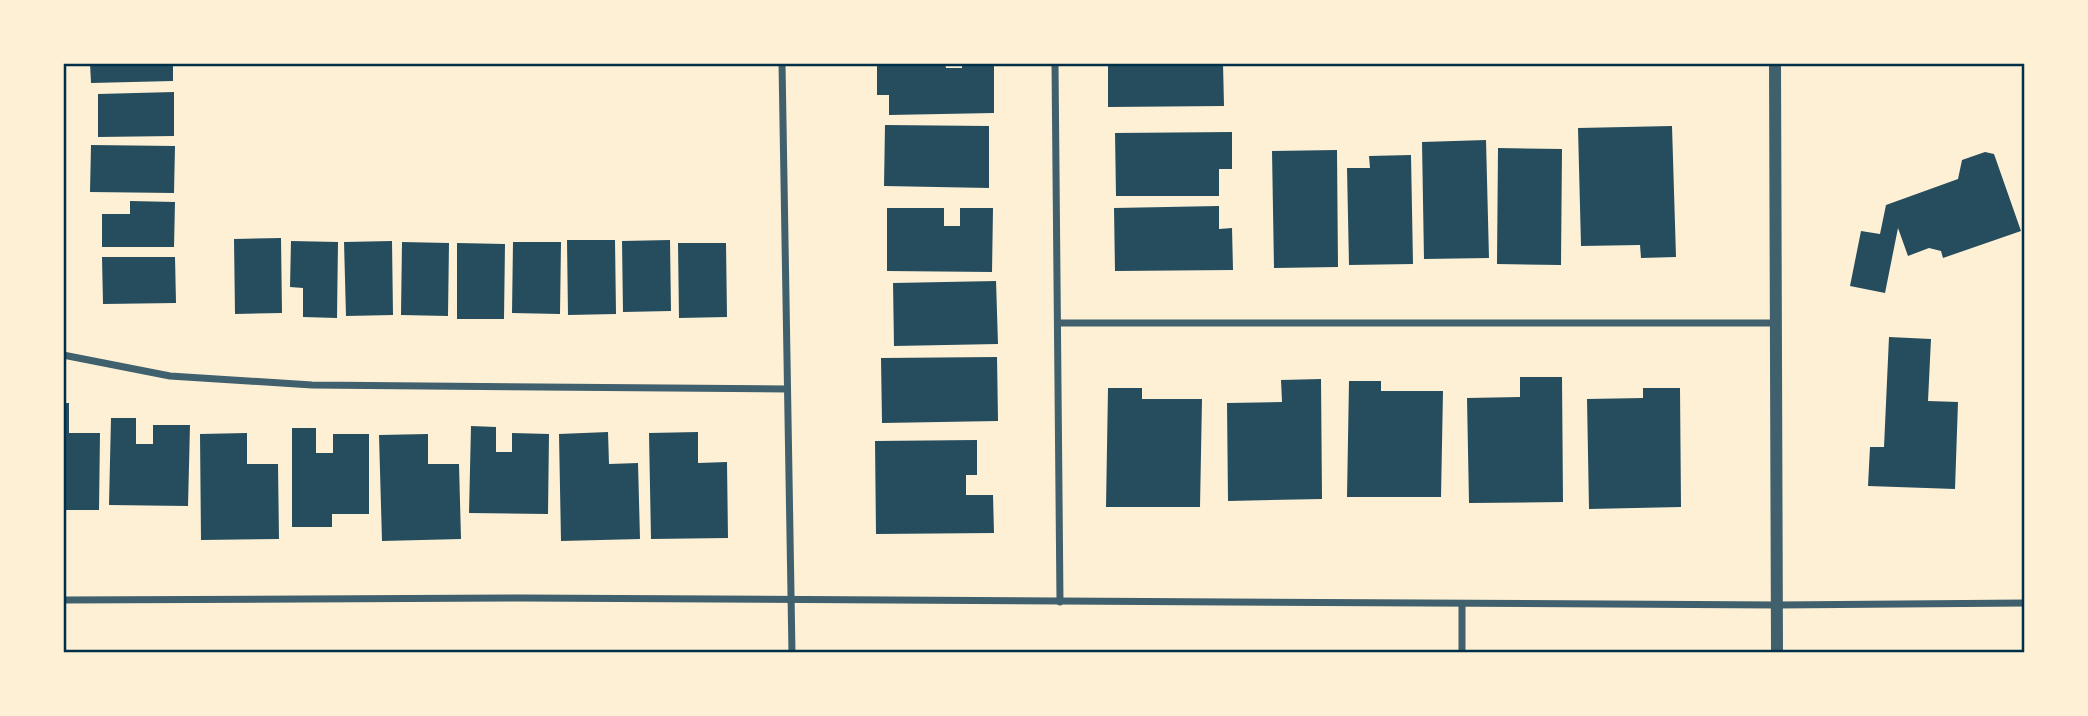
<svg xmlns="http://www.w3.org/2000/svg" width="2088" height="716" viewBox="0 0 2088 716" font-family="'PT Sans Narrow',sans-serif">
<rect width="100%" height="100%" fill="#fdf0d5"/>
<g fill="#264d5e">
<polygon points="90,63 173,63 173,81 91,83"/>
<polygon points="877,63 945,63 946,68 962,68 962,63 994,63 994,113 889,115 889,95 877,95"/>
<polygon points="1108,63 1223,63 1224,106 1108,107"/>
<polygon points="174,92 174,136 98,137 98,94"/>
<polygon points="885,125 989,126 989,188 884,186"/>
<polygon points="1672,126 1676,257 1641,258 1640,245 1581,246 1578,128"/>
<polygon points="1232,132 1232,169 1219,169 1219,196 1116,196 1115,133"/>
<polygon points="1486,140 1489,258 1424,259 1422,142"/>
<polygon points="91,145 175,146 174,193 90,192"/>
<polygon points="1498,148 1562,149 1561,265 1497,264"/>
<polygon points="1337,150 1338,267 1274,268 1272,151"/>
<polygon points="1985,152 1994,154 2021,231 1943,258 1941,251 1929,248 1908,256 1898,228 1885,293 1850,286 1861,231 1880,234 1886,205 1958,179 1962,160"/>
<polygon points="1411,155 1413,264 1349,265 1347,168 1370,168 1369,156"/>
<polygon points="130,201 175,202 174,247 102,247 102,214 130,214"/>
<polygon points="1219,206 1219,229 1232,228 1233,270 1115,271 1114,208"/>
<polygon points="887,208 944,208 944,226 960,226 960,208 993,208 992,272 887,271"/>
<polygon points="281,238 282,313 235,314 234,239"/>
<polygon points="567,240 615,240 616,314 568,315"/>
<polygon points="670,240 671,311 623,312 622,241"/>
<polygon points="291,241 338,242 337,318 303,317 303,288 290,287"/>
<polygon points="392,241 393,315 346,316 344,242"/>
<polygon points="402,242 449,243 448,316 401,315"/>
<polygon points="513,242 561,242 560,314 512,313"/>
<polygon points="457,243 505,244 504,319 457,319"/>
<polygon points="678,243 726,243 727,317 679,318"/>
<polygon points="102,257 175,257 176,303 103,304"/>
<polygon points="996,281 998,344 894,346 893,283"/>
<polygon points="1889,337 1931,339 1928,401 1958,402 1955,489 1868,486 1870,447 1884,447"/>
<polygon points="997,357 998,421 882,423 881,358"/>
<polygon points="1520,377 1562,377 1563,502 1469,503 1467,398 1520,397"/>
<polygon points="1321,379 1322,499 1228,501 1227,403 1282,402 1281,380"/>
<polygon points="1349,381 1381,381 1381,391 1443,391 1441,497 1347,497"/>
<polygon points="1108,388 1142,388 1142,399 1202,399 1200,507 1106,507"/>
<polygon points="1643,388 1680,388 1681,507 1589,509 1587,399 1643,398"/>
<polygon points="63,403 69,403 69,433 100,433 99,510 63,510"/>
<polygon points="111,418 136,418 136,444 153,444 153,425 190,425 188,506 109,505"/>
<polygon points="471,426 496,427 496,452 512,452 512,433 549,434 548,514 469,513"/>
<polygon points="292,428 316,428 316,453 333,453 333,434 369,434 369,514 332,514 332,527 292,527"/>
<polygon points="608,432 609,464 638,463 640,539 561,541 559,434"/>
<polygon points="698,432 698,463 727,462 728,538 651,539 649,433"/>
<polygon points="247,433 247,464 278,464 279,539 201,540 200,434"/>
<polygon points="428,434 428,464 459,464 461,539 382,541 379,435"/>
<polygon points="977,440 977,475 966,475 966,495 993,495 994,533 876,534 875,441"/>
</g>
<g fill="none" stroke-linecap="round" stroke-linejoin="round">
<g stroke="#3f606c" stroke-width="7">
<polyline points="782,63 792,653"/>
<polyline points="1055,63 1060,602"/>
<polyline points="1058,323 1776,323"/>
<polyline points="63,355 170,376 312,385 787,389"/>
<polyline points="63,600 523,598 1777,605 2025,603"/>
<polyline points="1462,604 1462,653"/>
</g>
<polyline stroke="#3f606c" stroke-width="12" points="1775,63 1777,653"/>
</g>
<rect width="2088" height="716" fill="none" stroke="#fdf0d5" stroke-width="130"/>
<rect x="65" y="65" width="1958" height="586" fill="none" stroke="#003049" stroke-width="2.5"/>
</svg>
